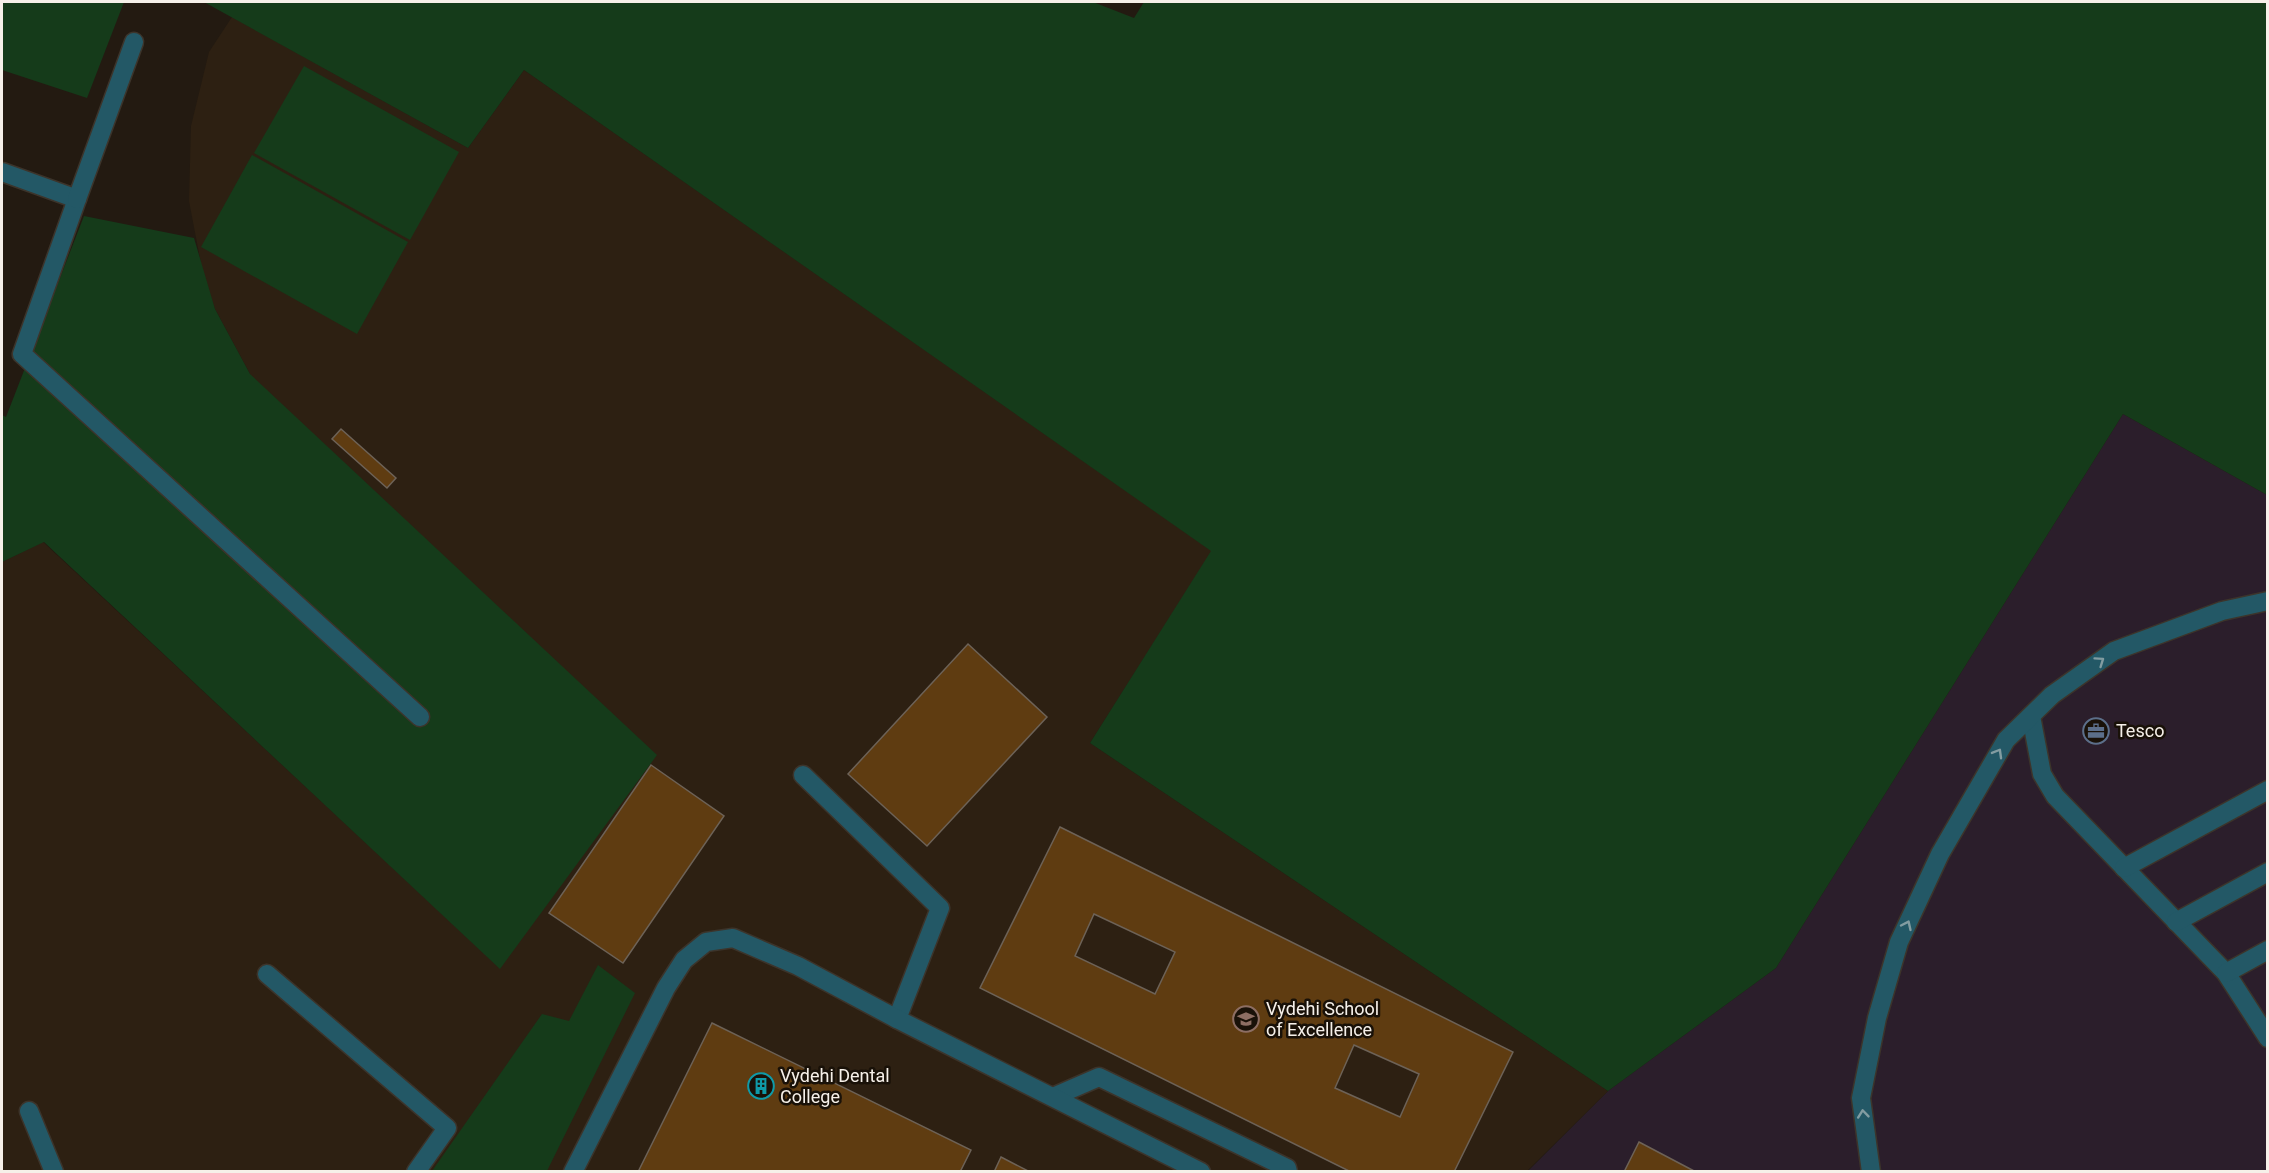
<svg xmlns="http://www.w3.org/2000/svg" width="2269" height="1173" viewBox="0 0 2269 1173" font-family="Roboto,sans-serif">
<rect width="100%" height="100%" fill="#231a11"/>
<polygon fill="#2b1e2b" points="2123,414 2267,495 2267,1171 1527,1172 1608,1091 1776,968"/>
<polygon fill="#2d2012" points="232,17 468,148 524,70 1212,551 1090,743 1608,1091 1527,1171 2,1172 2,562 43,542 500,968 250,374 215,309 203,274 189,201 191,126 209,52"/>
<g fill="#153b1a">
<polygon points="2,2 124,2 87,98 2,70"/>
<polygon points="204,2 1093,2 1134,18 1144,2 2267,2 2267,495 2123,414 1776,968 1608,1091 1090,743 1211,551 524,70 468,148"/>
<polygon points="304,66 459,152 410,240 254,153"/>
<polygon points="252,155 408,242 357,334 201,247"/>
<polygon points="84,216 194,238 215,309 250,374 657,755 500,969 44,542 2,562 2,415 6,417"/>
<polygon points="598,965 635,993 547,1171 432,1171 542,1014 569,1021"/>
</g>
<g fill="#5f3c11" stroke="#6d6257" stroke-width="1.5" fill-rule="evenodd">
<polygon points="341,429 396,478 387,488 332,439"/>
<polygon points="968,644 1047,717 927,846 848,774"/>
<polygon points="651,765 724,816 623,963 549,913"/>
<path d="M1060,827L1513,1052L1454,1172H1351L980,988ZM1094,914L1175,952L1155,994L1075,956ZM1354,1045L1419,1074L1400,1117L1335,1088Z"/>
<polygon points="712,1023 971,1150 960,1172 638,1172"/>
<polygon points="1639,1142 1696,1172 1624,1172"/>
<polygon points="1001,1157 1030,1172 994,1172"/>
</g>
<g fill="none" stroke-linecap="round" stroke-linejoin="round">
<g stroke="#3c342b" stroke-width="21">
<g id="service">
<polyline points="2031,716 2042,774 2055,796 2226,973 2268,1038"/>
<polyline points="803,775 940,908 897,1019"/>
<polyline points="2124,868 2268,790"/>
<polyline points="2176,922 2268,872"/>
<polyline points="2226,973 2268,950"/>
<polyline points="267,974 447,1128 416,1172"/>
<polyline points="1053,1097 1099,1077 1287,1168 1288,1172"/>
<polyline points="29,1111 54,1172"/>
<polyline points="573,1172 666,988 684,960 706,942 733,938 798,966 897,1019 1201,1172"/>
<polyline points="1871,1172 1861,1098 1877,1018 1899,942 1940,854 2006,740 2052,695 2114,651 2222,611 2268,601"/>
</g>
</g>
<g stroke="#3c342b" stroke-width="21">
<g id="minor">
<polyline points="2,172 77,199 22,354 420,717"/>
<polyline points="77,199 134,42"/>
</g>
</g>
<use href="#service" stroke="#235866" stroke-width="18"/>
<use href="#minor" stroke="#235866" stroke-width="18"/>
</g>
<defs><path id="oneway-chevron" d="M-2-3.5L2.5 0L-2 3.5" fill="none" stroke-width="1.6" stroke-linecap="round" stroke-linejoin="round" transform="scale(1.5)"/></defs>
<g stroke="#829ca1">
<use href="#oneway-chevron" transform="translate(2100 661) rotate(-35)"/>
<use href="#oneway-chevron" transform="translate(1998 753) rotate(-60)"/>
<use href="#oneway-chevron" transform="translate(1907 925) rotate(-65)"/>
<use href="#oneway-chevron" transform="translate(1863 1114) rotate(-96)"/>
</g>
<defs>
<g id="office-ring" transform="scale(1.35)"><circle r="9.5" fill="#191108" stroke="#5c6f8a" stroke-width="1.5"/><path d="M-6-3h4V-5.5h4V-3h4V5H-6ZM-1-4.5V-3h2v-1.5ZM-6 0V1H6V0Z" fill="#5c6f8a"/></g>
<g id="school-ring" transform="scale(1.35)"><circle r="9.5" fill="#191108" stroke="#8d6e63" stroke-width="1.5"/><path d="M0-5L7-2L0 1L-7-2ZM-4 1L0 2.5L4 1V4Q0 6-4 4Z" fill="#8d6e63"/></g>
<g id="building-ring" transform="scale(1.35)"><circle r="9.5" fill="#191108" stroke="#0f9aa8" stroke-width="1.5"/><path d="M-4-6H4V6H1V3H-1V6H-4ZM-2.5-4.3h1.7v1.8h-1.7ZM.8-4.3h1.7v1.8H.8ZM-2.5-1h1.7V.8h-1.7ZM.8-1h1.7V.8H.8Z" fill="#0f9aa8"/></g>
</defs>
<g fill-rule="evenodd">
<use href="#office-ring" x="2096" y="731"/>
<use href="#school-ring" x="1246" y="1019"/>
<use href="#building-ring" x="761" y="1086"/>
</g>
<g text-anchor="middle" stroke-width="5" stroke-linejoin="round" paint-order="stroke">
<g font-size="18" fill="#f6f0e9" stroke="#191108" text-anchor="start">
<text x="2116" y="737">Tesco</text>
<text x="1266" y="1015">Vydehi School<tspan x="1266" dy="21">of Excellence</tspan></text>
<text x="780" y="1082">Vydehi Dental<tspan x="780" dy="21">College</tspan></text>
</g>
</g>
<rect width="2269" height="1173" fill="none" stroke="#f6f0e9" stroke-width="6"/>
</svg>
